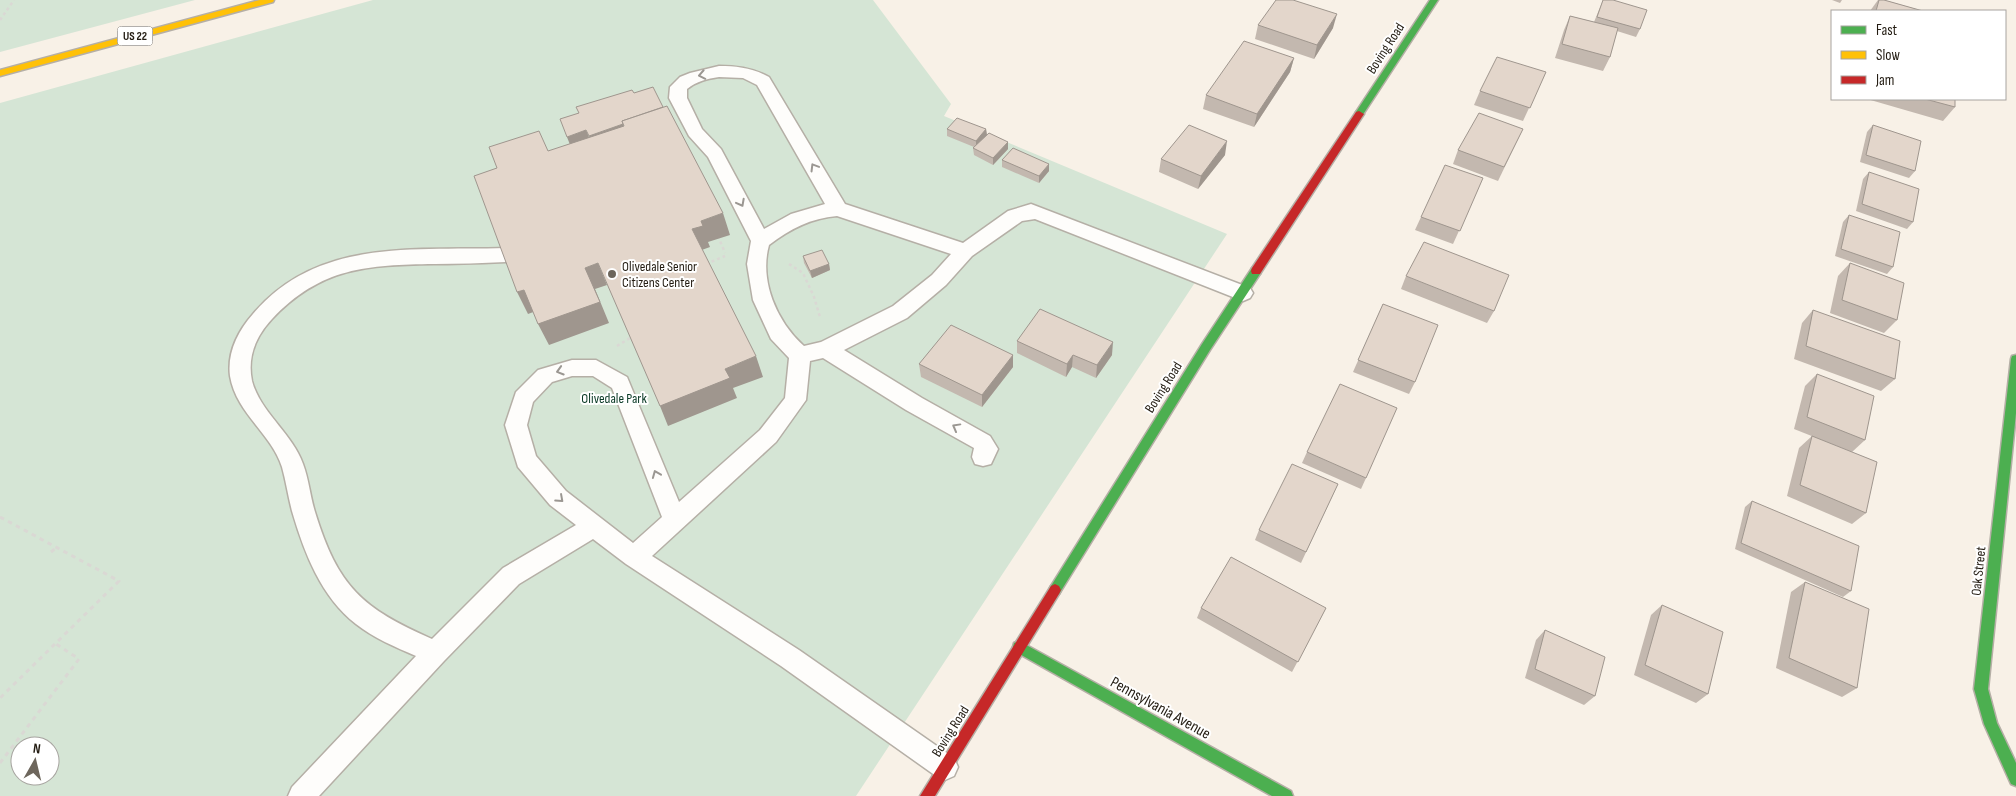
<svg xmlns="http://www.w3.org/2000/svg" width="2016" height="796" viewBox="0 0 2016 796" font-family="'Sofia Sans Condensed',sans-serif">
<rect width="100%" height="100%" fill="#f8f1e7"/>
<g fill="#d5e5d5" fill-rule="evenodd">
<polygon points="0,0 195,0 0,52"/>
<path d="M373,0H873L951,104L944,116L1227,234L856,796H0V103ZM20,746H50V776H20Z"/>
</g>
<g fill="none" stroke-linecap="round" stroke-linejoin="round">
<g stroke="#b5afa6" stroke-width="3">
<path id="lane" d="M719,66C737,66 753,68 769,77L845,204L963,243L1008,211L1031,204L1250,288L1253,293L1250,298L1243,301L1035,219L1022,221L972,256L946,285L907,318L844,350L922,398L990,436L998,449L991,464L983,466L975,464L972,457L974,448L906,410L823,358L810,361L806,400L776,442L652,556L799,650L954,758L958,767L954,776L945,780L936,776L781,666L626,564L593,539L519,584L444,661L319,796H288L292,787L416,656C395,647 374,638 356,624C321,597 304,552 292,511C288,496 286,481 282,467C271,433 236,413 230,376C227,353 238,331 253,314C318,237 416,251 506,248L513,250L516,255L513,260L506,262C482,263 458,264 434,264C368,265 321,267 272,319C256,336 247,357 252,381C260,412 292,433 303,464C309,480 310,496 315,512C338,587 362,608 432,639L503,568L576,525L550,505L518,467L505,425L516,392L538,370L572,360H596L627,377L679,502L760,430L785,398L789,358L771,339L753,300L747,264L751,241L708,157L689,136L669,98L670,87L680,77L690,73ZM719,77L743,78L757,85L825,204L791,214L764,229L721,149L702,129L687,98V89C697,81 707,79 719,77ZM837,216L951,254L932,275L893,306L821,342L804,346C777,322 759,281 769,245C790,229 811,218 837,216ZM572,376H593L612,388L662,517L633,543L566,491L536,456L527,425L533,402L552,382Z"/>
</g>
<g stroke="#b5afa6" stroke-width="3">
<g id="fast">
<polygon points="1430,0 1438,0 1362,116 1356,116 1356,112"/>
<polygon points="1256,267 1261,271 1260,274 1210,350 1059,594 1055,596 1051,594 1049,590 1051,586 1202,344 1252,268"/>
<polygon points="2016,355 2016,413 1988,689 1997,723 2016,763 2016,786 2011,784 1984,724 1974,689 2011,359 2012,356"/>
<polygon points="1019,641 1291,791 1293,796 1272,796 1014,651 1013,647 1014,643"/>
</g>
</g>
<g stroke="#b5afa6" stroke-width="3">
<polygon id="slow" points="260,0 274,0 273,2 0,76 0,70"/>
</g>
<g stroke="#b5afa6" stroke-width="3">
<g id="jam">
<polygon points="1359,111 1364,114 1260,274 1252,274 1251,271 1252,268 1356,112"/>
<polygon points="1055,584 1059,586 1061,590 1059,594 935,796 920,796 1051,586"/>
</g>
</g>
<g stroke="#dad8d4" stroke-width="2.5" stroke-dasharray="3 3" stroke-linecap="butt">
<polyline points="0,20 14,0"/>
<polyline points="718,236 725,253"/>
<polyline points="706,264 725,256"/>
<polyline points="789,264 803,273 814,297 820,317"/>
<polyline points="617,346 630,338"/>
</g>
<g stroke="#dad8d4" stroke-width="3" stroke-dasharray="4.5 4.5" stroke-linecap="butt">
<polyline points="0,517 119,581 0,698"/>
<polyline points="51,552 57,547"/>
<polyline points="0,763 79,659 56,644"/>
</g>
<use href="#lane" fill="#fefdfb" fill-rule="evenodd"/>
<use href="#fast" fill="#4caf50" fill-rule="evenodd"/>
<use href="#slow" fill="#ffc107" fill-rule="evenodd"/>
<use href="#jam" fill="#c62828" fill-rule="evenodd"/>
</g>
<g fill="#c3b8af">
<polygon points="1603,0 1640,29 1636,37 1617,31 1610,57 1603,71 1555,58 1564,30 1570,16 1594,22"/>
<polygon points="1832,0 1842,0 1840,3"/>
<polygon points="1878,0 1884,0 1923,11 1870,11"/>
<polygon points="1258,25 1333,28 1314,59 1255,39"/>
<polygon points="1294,58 1290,72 1254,127 1203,109 1206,95"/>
<polygon points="1546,72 1523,121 1474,105 1480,91"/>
<polygon points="1867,99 1955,99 1955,107 1943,121"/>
<polygon points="1873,125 1915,171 1909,178 1860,162 1867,132"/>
<polygon points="947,129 986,129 987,135 1008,149 993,165 974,155 973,148 974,147 947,136"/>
<polygon points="1523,129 1498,181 1453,164 1458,150"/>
<polygon points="1225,155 1198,189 1159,172 1161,159"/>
<polygon points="1002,160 1049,171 1039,183 1002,167"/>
<polygon points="1869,172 1913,222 1907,229 1856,211 1863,179"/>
<polygon points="1483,178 1453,244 1415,230 1421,217"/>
<polygon points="1849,215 1893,267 1887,274 1835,256 1843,222"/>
<polygon points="803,256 829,264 830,270 812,278 804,263"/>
<polygon points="1850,263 1897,320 1884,333 1830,313 1838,276"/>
<polygon points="1406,276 1494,311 1487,323 1401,289"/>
<polygon points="1383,304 1415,382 1409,394 1353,372"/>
<polygon points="1813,310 1895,379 1881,391 1794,359 1802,323"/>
<polygon points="1017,341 1112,355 1096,378 1072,367 1066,377 1017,353"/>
<polygon points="1013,355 1013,367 982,407 921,377 919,364"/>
<polygon points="1817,374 1865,440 1852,452 1794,429 1805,386"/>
<polygon points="1812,436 1866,513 1852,524 1787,496 1799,448"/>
<polygon points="1307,452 1366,478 1361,489 1302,463"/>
<polygon points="1338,484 1301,563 1255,540 1259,530"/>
<polygon points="1752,501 1851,591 1843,597 1735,549 1745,507"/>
<polygon points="1805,582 1857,688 1842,697 1776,668 1791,592"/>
<polygon points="1662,605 1708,694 1696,703 1634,675 1651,615"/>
<polygon points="1201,608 1326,608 1292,672 1197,618"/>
<polygon points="1545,630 1595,696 1584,705 1525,678 1536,640"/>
</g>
<g fill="#9f968e">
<polygon points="1337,14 1333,28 1314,59 1317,45"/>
<polygon points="1294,58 1290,72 1254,127 1257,114"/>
<polygon points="623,124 628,138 595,149 589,136"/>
<polygon points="986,129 987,136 976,148 976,141"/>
<polygon points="586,130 592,144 572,150 567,137"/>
<polygon points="1227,141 1225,155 1198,189 1201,176"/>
<polygon points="1008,142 1008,149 993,165 993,158"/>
<polygon points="1049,164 1049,171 1039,183 1039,176"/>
<polygon points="723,213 730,235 708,242 710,247 699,251 692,229 701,221"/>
<polygon points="598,263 607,285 595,289 609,323 549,345 538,324 585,268"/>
<polygon points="829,264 830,270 812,278 810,271"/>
<polygon points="524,290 536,311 528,314 517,292"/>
<polygon points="1113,342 1112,355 1096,378 1097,365"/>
<polygon points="1013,355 1013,367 982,407 982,395"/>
<polygon points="1073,355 1072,367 1066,377 1067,364"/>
<polygon points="756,356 763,377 733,388 737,398 668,426 660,406 725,369"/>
</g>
<g fill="#e3d6cb" stroke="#9f968e">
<polygon points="1276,0 1293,0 1337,14 1317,45 1258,25"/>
<polygon points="1603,0 1613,0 1647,10 1640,29 1597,17"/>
<polygon points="1879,0 1884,0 1923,11 1876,11"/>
<polygon points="1570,16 1618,28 1610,57 1562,44"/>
<polygon points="1244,41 1294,58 1257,114 1206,95"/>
<polygon points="1497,57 1546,72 1530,108 1480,91"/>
<polygon points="653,87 663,107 622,121 623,124 589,136 586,130 567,137 560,119 579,113 576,107 632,90 634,93"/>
<polygon points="1925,99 1955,99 1955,107"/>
<polygon points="667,106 723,213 701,221 703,226 692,229 756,356 725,369 730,378 660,406 598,263 585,268 600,302 538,324 524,290 517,292 474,176 497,168 489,147 539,131 548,151 624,126 622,121"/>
<polygon points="1479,113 1523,129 1504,167 1458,150"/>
<polygon points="957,118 986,129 976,141 947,129"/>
<polygon points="1189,125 1227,141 1201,176 1161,159"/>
<polygon points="1873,125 1921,141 1915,171 1866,155"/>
<polygon points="989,133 1008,142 993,158 973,148"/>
<polygon points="1013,148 1049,164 1039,176 1002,160"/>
<polygon points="1445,165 1483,178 1460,231 1421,217"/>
<polygon points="1869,172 1919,189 1913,222 1862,204"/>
<polygon points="1849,215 1900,232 1893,267 1841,249"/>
<polygon points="1424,242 1509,275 1494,311 1406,276"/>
<polygon points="822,250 829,264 810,271 803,256"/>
<polygon points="1850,263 1904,283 1897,320 1842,300"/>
<polygon points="1383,304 1438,325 1415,382 1358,360"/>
<polygon points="1040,309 1113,342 1097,365 1073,355 1067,364 1017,341"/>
<polygon points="1813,310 1900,341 1895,379 1806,346"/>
<polygon points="951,325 1013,355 982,395 919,364"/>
<polygon points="1817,374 1874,396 1865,440 1807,417"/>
<polygon points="1340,384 1397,408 1366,478 1307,452"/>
<polygon points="1812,436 1877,462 1866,513 1800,485"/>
<polygon points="1292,464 1338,484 1306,552 1259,530"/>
<polygon points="1752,501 1859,546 1851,591 1741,543"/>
<polygon points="1231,557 1326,608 1298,662 1201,608"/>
<polygon points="1805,582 1869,609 1857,688 1789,658"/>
<polygon points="1662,605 1723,632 1708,694 1645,665"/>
<polygon points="1545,630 1605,657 1595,696 1535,669"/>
</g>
<defs><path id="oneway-chevron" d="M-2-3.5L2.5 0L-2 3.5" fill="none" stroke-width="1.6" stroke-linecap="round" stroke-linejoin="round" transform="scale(1.25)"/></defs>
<g stroke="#9b9792">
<use href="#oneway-chevron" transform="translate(702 75) rotate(169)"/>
<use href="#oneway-chevron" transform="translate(814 167) rotate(-121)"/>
<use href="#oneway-chevron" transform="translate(741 203) rotate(62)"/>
<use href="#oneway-chevron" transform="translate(560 371) rotate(163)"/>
<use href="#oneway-chevron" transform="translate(956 427) rotate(-151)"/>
<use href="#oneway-chevron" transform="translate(656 474) rotate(-112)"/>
<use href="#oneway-chevron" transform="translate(560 499) rotate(42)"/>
</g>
<circle fill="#6d665c" stroke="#fff" stroke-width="2" cx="612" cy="274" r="5"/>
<g text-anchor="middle" stroke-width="4" stroke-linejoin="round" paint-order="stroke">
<rect fill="#fff" stroke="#645f58" stroke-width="1" x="117.5" y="26.5" width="35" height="19" rx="4"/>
<g font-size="12" font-weight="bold" fill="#221b11">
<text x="135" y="40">US 22</text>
</g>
<g font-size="14" fill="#221b11" stroke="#fff">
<text transform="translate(1385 48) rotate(-57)" y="5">Boving Road</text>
<text transform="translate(1163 387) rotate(-58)" y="5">Boving Road</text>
<text transform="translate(1978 571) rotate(-84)" y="5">Oak Street</text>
<text transform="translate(950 731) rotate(-58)" y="5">Boving Road</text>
</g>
<g font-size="14" fill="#221b11" stroke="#fff" text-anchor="start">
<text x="622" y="271">Olivedale Senior<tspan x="622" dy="16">Citizens Center</tspan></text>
</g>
<g font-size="14" fill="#083824" stroke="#fff">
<text x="614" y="403">Olivedale Park</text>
</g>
<g font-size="16" fill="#221b11" stroke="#fff">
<text transform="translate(1161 707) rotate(29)" y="6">Pennsylvania Avenue</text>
</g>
</g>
<rect x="1831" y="10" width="175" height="90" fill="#ffffff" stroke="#a7a4a0"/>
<rect x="1841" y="26" width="25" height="8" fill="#4caf50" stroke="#a7a4a0"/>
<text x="1876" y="35" font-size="15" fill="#221b11">Fast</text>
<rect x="1841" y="51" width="25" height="8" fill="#ffc107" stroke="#a7a4a0"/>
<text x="1876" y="60" font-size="15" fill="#221b11">Slow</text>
<rect x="1841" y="76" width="25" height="8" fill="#c62828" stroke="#a7a4a0"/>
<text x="1876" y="85" font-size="15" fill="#221b11">Jam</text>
<g transform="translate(35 761) rotate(8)"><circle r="24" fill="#ffffff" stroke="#a7a4a0"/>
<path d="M0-4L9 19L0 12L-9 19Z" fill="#6d665c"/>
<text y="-8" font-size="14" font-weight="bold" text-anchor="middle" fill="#221b11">N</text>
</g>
</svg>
